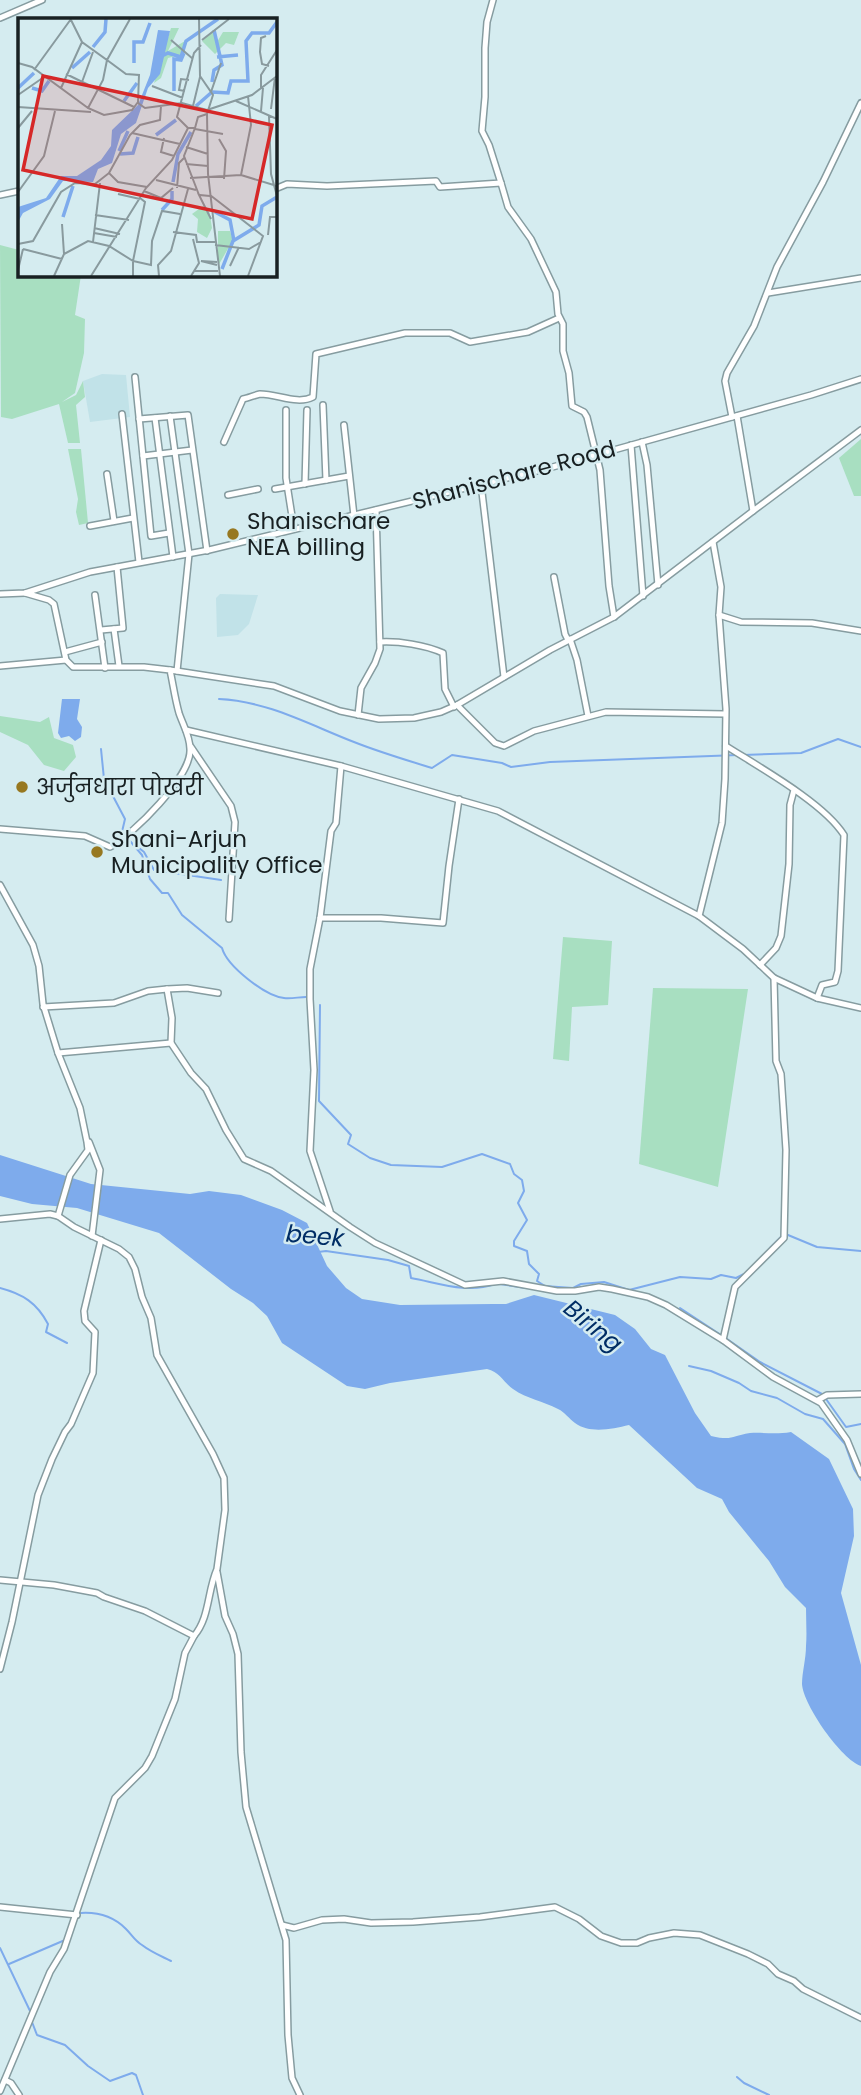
<svg xmlns="http://www.w3.org/2000/svg" width="861" height="2095" viewBox="0 0 861 2095" font-family="Poppins,'Noto Sans Devanagari',sans-serif">
<rect width="100%" height="100%" fill="#d5ecf0"/>
<g fill="#c1e2e8">
<polygon points="102,374 126,375 130,417 90,422 83,381"/>
<polygon points="220,594 258,595 249,624 238,635 217,637 216,598"/>
</g>
<g fill="#a8dfc1">
<polygon points="0,245 19,250 19,275 81,275 75,315 85,319 84,353 75,393 62,402 76,395 83,381 85,397 76,405 80,443 68,443 59,404 12,419 1,417"/>
<polygon points="861,439 861,496 854,496 839,458"/>
<polygon points="68,449 81,449 88,523 79,525 76,512 78,499"/>
<polygon points="0,716 40,722 49,717 54,738 73,745 76,757 64,771 44,765 28,745 0,732"/>
<polygon points="563,937 612,941 608,1005 572,1007 569,1061 553,1059"/>
<polygon points="653,988 748,989 718,1187 639,1164"/>
</g>
<g fill="#7eabec">
<polygon points="62,699 80,699 77,719 82,727 81,737 75,741 69,736 61,738 58,733"/>
<path d="M0,1155L91,1184L190,1194L209,1191L241,1195L282,1210L307,1223L327,1266L346,1288L362,1299L400,1305L493,1304H506L534,1295L615,1315L635,1329L651,1349L665,1355L695,1413L711,1436C733,1441 731,1436 750,1433C765,1432 774,1435 791,1432L829,1459L853,1509L854,1536L841,1593L861,1665V1766C842,1760 803,1705 802,1684C802,1672 806,1659 806,1646C807,1634 806,1621 806,1608L785,1587L769,1561L729,1512L722,1499L697,1488L629,1425C612,1429 590,1434 575,1423C569,1419 565,1412 558,1409C543,1401 527,1399 513,1389C503,1382 500,1372 487,1369L390,1383L365,1389L347,1386L282,1343L267,1316L253,1303L231,1289L159,1233L77,1208L32,1204L0,1196Z"/>
</g>
<g fill="none" stroke-linecap="round" stroke-linejoin="round">
<g stroke="#7eabec" stroke-width="2">
<path d="M219,699C267,701 310,725 354,742C379,752 406,760 432,768L452,755L502,763L511,767L550,762L738,755"/>
<polyline points="101,749 104,779 125,819 121,836"/>
<polyline points="743,755 801,753 838,739 861,747"/>
<path d="M130,841L142,855L150,879L162,893H168L182,915L222,948C227,966 265,996 284,998C291,999 299,997 306,997"/>
<polyline points="134,844 144,852 154,870 221,880"/>
<polyline points="320,1005 319,1101 351,1135 348,1144 370,1158 391,1165 442,1167 482,1154 510,1164 514,1174 522,1180 524,1191 518,1203 527,1220 514,1241 514,1246 527,1251 529,1264 539,1274 537,1281 545,1286"/>
<polyline points="788,1235 817,1247 861,1251"/>
<polyline points="770,1248 781,1237"/>
<path d="M318,1252L326,1251L388,1260L409,1266L411,1278C439,1283 467,1294 495,1284"/>
<polyline points="500,1284 526,1288"/>
<polyline points="544,1286 573,1288 581,1284 604,1282 629,1290 680,1277 711,1279 721,1275 736,1278 744,1274"/>
<path d="M0,1288C23,1294 37,1303 48,1324L46,1332L67,1343"/>
<polyline points="680,1308 721,1335"/>
<polyline points="727,1339 760,1362 822,1394"/>
<polyline points="689,1366 711,1371 739,1383 751,1391 777,1398 805,1414 823,1419 845,1444 854,1469 861,1480"/>
<polyline points="826,1399 846,1427 861,1424"/>
<path d="M81,1913C98,1912 114,1917 126,1929C132,1935 135,1941 142,1945C151,1952 161,1956 171,1961"/>
<polyline points="0,1948 31,2013"/>
<polyline points="9,1964 65,1940"/>
<polyline points="32,2022 37,2035 65,2045 88,2066 110,2081 132,2073 136,2075 143,2095"/>
<polyline points="737,2077 744,2083 769,2095"/>
</g>
<g stroke="#869ca0" stroke-width="8">
<g id="minor">
<polyline points="0,18 42,0"/>
<polyline points="501,183 508,207 531,239 556,292 558,314 563,324 563,351 569,373 572,406 584,412 587,417 600,470 609,586 614,617"/>
<polyline points="275,189 287,184 327,186 436,181 440,187 501,183 489,145 482,131 485,97 485,48 487,22 493,0"/>
<polyline points="0,195 19,191"/>
<polyline points="768,293 861,278"/>
<polyline points="135,377 151,536 169,533"/>
<polyline points="323,405 326,480"/>
<polyline points="286,410 286,478 294,529"/>
<polyline points="122,414 139,562"/>
<polyline points="170,416 189,554 177,671"/>
<polyline points="737,416 753,511 861,430"/>
<polyline points="732,417 725,381 727,373 754,326 777,267 823,182 861,103"/>
<polyline points="155,418 173,557"/>
<polyline points="139,419 188,415 207,551"/>
<polyline points="344,425 354,516"/>
<path d="M224,442L243,399C248,398 255,395 260,394C278,394 297,405 313,397L316,354L405,333H450L470,342L528,332L559,318"/>
<polyline points="642,442 647,465 658,585"/>
<polyline points="631,445 643,596"/>
<polyline points="143,456 192,450"/>
<polyline points="107,474 114,521"/>
<polyline points="305,484 307,410"/>
<polyline points="481,484 504,677"/>
<polyline points="275,489 349,476"/>
<polyline points="228,495 258,489"/>
<polyline points="90,526 133,518"/>
<polyline points="554,577 565,634 568,640"/>
<polyline points="0,594 25,593 90,572 209,550 549,468 811,395 861,379"/>
<polyline points="95,595 105,668"/>
<polyline points="719,615 741,622 812,623 861,631"/>
<polyline points="114,629 119,666"/>
<polyline points="101,630 123,628 117,567"/>
<polyline points="570,639 577,660 588,716"/>
<path d="M380,642C399,641 425,645 443,653L445,689L454,707"/>
<polyline points="65,652 102,642"/>
<polyline points="0,666 66,660"/>
<polyline points="170,670 274,686 340,711 379,719 414,718 441,712 457,705 550,650 614,617 753,511"/>
<polyline points="457,705 495,743 504,746 534,731 606,712 725,714"/>
<polyline points="358,715 361,688 375,663 380,649 376,510"/>
<polyline points="186,730 341,766 498,811 699,916 743,949 774,978 817,998 861,1008"/>
<path d="M726,746C759,767 824,803 844,835L838,971L835,982L822,985L817,998"/>
<polyline points="191,747 231,806 235,822 229,919"/>
<path d="M0,829L85,836L110,847C133,835 192,776 190,749C190,736 183,725 179,713C175,699 173,684 170,670L144,667H73L66,660L54,604L49,600L25,593"/>
<polyline points="0,885 33,945 39,966 43,1004 58,1053 80,1108 87,1142 88,1150 70,1175 58,1216"/>
<polyline points="699,916 722,823 725,779 726,709 719,615 721,587 713,542"/>
<polyline points="320,918 381,918 443,923 449,866 459,799"/>
<polyline points="760,965 776,948 781,936 789,864 790,805 794,790"/>
<polyline points="774,978 776,1061 781,1074 786,1150 784,1238 735,1287 723,1340 773,1377 821,1403 847,1440 861,1474"/>
<polyline points="167,989 187,988 218,993"/>
<polyline points="43,1007 114,1003 148,991 167,989 172,1018 171,1043 191,1073 206,1089 226,1130 244,1159 271,1171 350,1227 375,1243 465,1285 503,1281 557,1291 575,1291 599,1287 612,1289 648,1297 666,1305 723,1340"/>
<polyline points="58,1053 171,1043"/>
<polyline points="89,1142 100,1170 92,1236"/>
<polyline points="330,1211 310,1151 314,1070 310,999 310,969 320,918 331,831 336,823 341,766"/>
<path d="M0,1219L50,1214L58,1216L74,1227L119,1249L129,1257L135,1269L142,1297L151,1318L157,1355L213,1454L224,1478L225,1510L217,1569C207,1592 210,1617 194,1636L145,1611L104,1597L97,1593L54,1585L0,1580"/>
<polyline points="818,1400 827,1395 861,1394"/>
<polyline points="217,1572 225,1616 233,1634 238,1654 241,1752 246,1807 286,1940 288,2035 292,2078 300,2095"/>
<polyline points="0,1669 12,1622 38,1495 52,1459 65,1432 71,1424 93,1373 95,1332 85,1321 84,1311 101,1240"/>
<polyline points="0,1907 77,1915"/>
<polyline points="282,1925 294,1928 322,1920 344,1919 371,1923 413,1922 480,1917 555,1907 579,1919 601,1936 621,1943 637,1943 649,1938 674,1933 700,1935 748,1954 768,1964 778,1974 794,1981 803,1989 861,2018"/>
<polyline points="5,2080 11,2083 19,2095"/>
<polyline points="0,2091 50,1972 64,1949 115,1798 145,1768 152,1756 175,1699 185,1653 194,1636"/>
</g>
</g>
<use href="#minor" stroke="#fff" stroke-width="5"/>
</g>
<g fill="#977820" stroke="#d5ecf0" stroke-width="2.5">
<circle cx="233" cy="534" r="7"/>
<circle cx="22" cy="787" r="7"/>
<circle cx="97" cy="852" r="7"/>
</g>
<g text-anchor="middle" stroke-width="5" stroke-linejoin="round" paint-order="stroke">
<g font-size="23" fill="#182022" stroke="#d5ecf0">
<text transform="translate(514 475) rotate(-15)" y="8">Shanischare Road</text>
</g>
<g font-size="23" fill="#182022" stroke="#d5ecf0" text-anchor="start">
<text x="247" y="529">Shanischare<tspan x="247" dy="26">NEA billing</tspan></text>
<text x="36" y="795">अर्जुनधारा पोखरी</text>
<text x="111" y="847">Shani-Arjun<tspan x="111" dy="26">Municipality Office</tspan></text>
</g>
<g font-size="24" font-style="italic" fill="#002d65" stroke="#d5ecf0">
<text transform="translate(315 1236) rotate(5)" y="8">beek</text>
<text transform="translate(593 1326) rotate(39)" y="8">Biring</text>
</g>
</g>
<g transform="translate(18 18)">
<rect width="259" height="259" fill="#d5ecf0"/>
<path d="M153,10H161L150,33L167,23L166,36L150,40L143,60L136,65ZM196,13L199,24L205,14H221L216,27L208,25L197,36L184,23ZM185,188L191,191L194,210L189,220L179,214L180,201L174,196ZM200,213H212L215,222L200,248Z" fill="#a8dfc1"/>
<path d="M140,12L152,13L142,56L130,70L118,105L103,116L94,145L80,151L75,164L45,163L32,181L5,195L0,204V189L28,180L43,158H59L83,142L93,128L94,112L120,87L132,57Z" fill="#7eabec"/>
<path fill="none" stroke="#7eabec" stroke-width="3.5" d="M75,29L87,14L88,1M142,39L150,35L163,39L168,23L200,1M199,39L220,37M116,45V24H125L132,5M54,50L72,34M194,64L196,52L204,47L196,12M0,70L16,55M14,70L24,73L31,63M156,73V41L163,42L166,35M194,74L210,75L213,63H230L228,23L234,15H251L259,4M106,83L119,65M178,88L194,74M138,117L158,102M101,133L110,113M102,136L115,135L120,119M155,164L160,136L173,114M144,192L154,181V173M197,194L212,202L216,223M45,199L55,168M204,251L215,223L241,207L244,188L259,179"/>
<path fill="none" stroke="#899a9e" stroke-width="2" d="M181,1L182,58L195,77L189,96L190,156L202,258M53,2L64,24L89,42L112,1M248,18L243,20L242,34L244,46L251,48M153,22L175,41M184,22L211,1M89,42L108,56L121,57L120,84L114,92L86,97L70,90L85,62ZM0,45L14,49L70,90M16,52L53,1M48,56L116,89M64,64L75,34M134,68L165,80M43,70L64,24M243,71V57L259,32M167,73L161,72L163,61L171,62M193,74L203,45M0,77L26,59M230,78L233,107L223,157L259,168M218,83L259,101M120,85L127,90L164,85L189,92M175,88L182,59M0,89L73,94M253,91L257,59M189,92L234,77L259,58M243,93L245,70M251,98L253,156L259,178M0,110L14,93M170,110L159,99L176,35L183,27M177,110L166,138L181,177M177,111L205,116M114,115L162,126M146,120L143,134L156,138M201,121L208,133L206,161M168,129L190,136M168,146L190,148M91,155L112,117L122,107L142,102L143,88M172,160L223,157M138,162L178,172M159,170L161,145L166,140M126,173L143,180L155,170M0,174L26,138L37,93M100,176L122,181M192,177L245,218L230,258M192,178L181,177L193,201M122,180L127,184L115,243L133,247L134,223L144,193L162,196M77,197L111,202M44,206L46,236M76,210L102,216M155,214L178,217L179,224H197M76,215L99,219M250,217L252,199H259M75,224L82,165M0,226L15,223L43,174L57,165L77,166L91,155L100,164L129,169M197,227L231,231L243,224M5,231L44,241M199,247L183,243L199,244M212,248L221,229M0,252L5,231M176,253H200M36,258L46,236L70,223L91,228L115,243V258M73,258L128,170L154,142L170,110H177L180,99L189,96M141,258L140,247L153,233L170,171M173,258L181,245L175,221"/>
<path fill="#d62828" fill-opacity="0.15" stroke="#d62828" stroke-width="3.5" d="M25,58L254,107L234,201L5,152Z"/>
<rect width="259" height="259" fill="none" stroke="#182022" stroke-width="3.5"/>
</g>
</svg>
